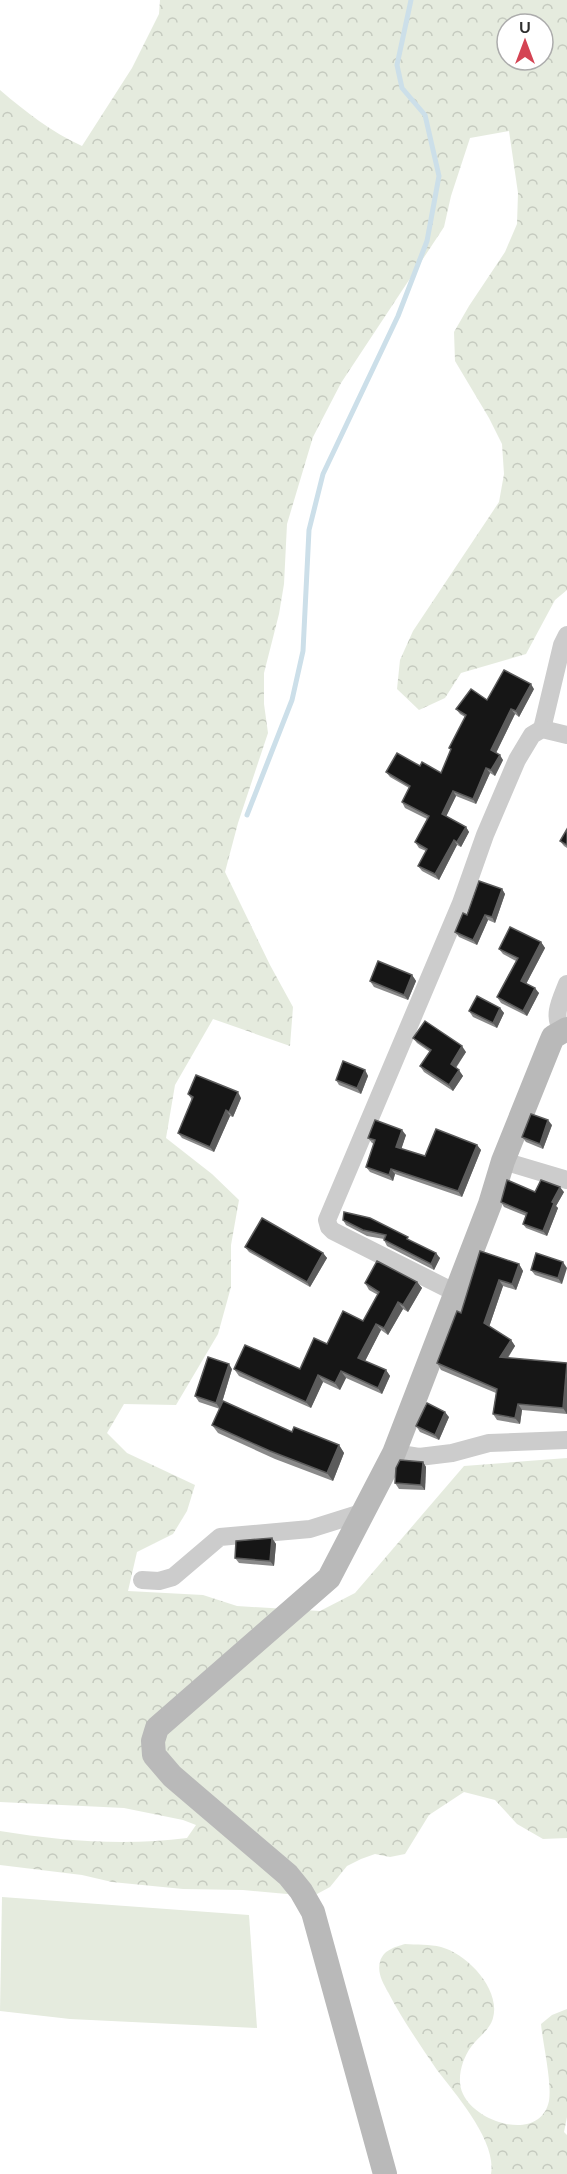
<svg xmlns="http://www.w3.org/2000/svg" width="567" height="2174" viewBox="0 0 567 2174" font-family="Lato,sans-serif">
<defs>
<pattern id="forest-crowns" width="20" height="18" patternUnits="userSpaceOnUse" patternTransform="scale(1.5)"><rect width="20" height="18" fill="#e5ebde"/><path d="M2 6a3 3 0 1 1 6 0M12 15a3 3 0 1 1 6 0" fill="none" stroke="#c5cabf"/></pattern>
</defs>
<rect width="100%" height="100%" fill="#fff"/>
<g fill="url(#forest-crowns)" fill-rule="evenodd">
<path d="M160,0H567V590L555,600L526,654L461,673L445,698L419,710L397,689L400,660L413,631L499,502L504,474L502,444L489,418L455,361L454,332L469,306L505,252L517,224L518,193L509,131L470,138L451,196L444,227L341,383L313,437L287,524L284,584L279,614L264,673V704L268,733L238,823L225,872L270,965L293,1007L290,1046L213,1019L175,1085L166,1138L212,1174L239,1200L231,1245V1287L218,1334L176,1405L124,1404L107,1433L127,1453L195,1485L187,1511L173,1534L137,1552L128,1591L203,1595L237,1606L320,1611L355,1593L464,1466L567,1458V1838L543,1839L517,1824L495,1800L464,1792L429,1815L405,1854L390,1857L375,1854L361,1859L347,1866L330,1887L317,1894L301,1891L287,1894L243,1890L183,1889L112,1882L82,1875L0,1865V1831C60,1841 126,1846 187,1838L196,1825L183,1820L124,1808L0,1802V90C27,113 50,131 82,146L132,68L159,14ZM507,24H543V60H507Z"/>
<path d="M405,1944C416,1945 430,1944 441,1947C467,1954 501,1989 493,2018C490,2030 478,2037 471,2047C462,2059 456,2080 463,2094C476,2123 540,2143 549,2101C552,2082 543,2045 541,2024L552,2015L567,2009V2117L564,2132L567,2135V2174H491C497,2141 456,2095 437,2070C420,2045 402,2019 388,1992C383,1983 377,1973 380,1962C383,1950 395,1947 405,1944Z"/>
</g>
<polygon fill="#e5ebde" points="2,1897 249,1915 257,2028 70,2019 0,2011"/>
<g fill="none" stroke-linecap="round" stroke-linejoin="round">
<polyline stroke="#ccdfe9" stroke-width="5" points="247,815 292,700 303,651 309,530 323,474 398,316 427,241 439,176 425,115 402,88 397,65 411,0"/>
<g stroke="#ccc" stroke-width="18">
<polyline points="542,729 562,645 567,635"/>
<path d="M562,1030C552,1015 561,1000 567,984"/>
<polyline points="503,1161 567,1180"/>
<polyline points="456,1293 333,1231 329,1227 327,1220 461,903 485,835 517,760 532,735 542,729 567,735"/>
<polyline points="394,1453 419,1457 452,1453 489,1443 567,1440"/>
<polyline points="142,1580 159,1581 173,1577 220,1537 310,1529 364,1512"/>
</g>
<polyline stroke="#b9b9b9" stroke-width="24" points="385,2174 313,1912 301,1891 288,1875 172,1776 154,1755 153,1741 157,1728 329,1578 394,1453 490,1204 503,1161 550,1044 553,1037 567,1029"/>
</g>
<g fill="#8a8a8a">
<polygon points="534,689 519,717 515,714 496,753 503,760 495,776 490,773 476,804 456,796 446,816 466,827 469,832 461,847 457,845 439,880 422,871 418,866 426,851 419,848 415,842 427,819 405,808 402,802 409,788 390,777 386,772 441,773 451,750 449,748 465,717 460,714 456,709 487,700"/>
<polygon points="567,829 567,848 564,846 560,841"/>
<polygon points="502,889 505,894 495,923 488,920 477,945 459,937 455,932 467,915"/>
<polygon points="541,942 545,948 526,984 539,993 527,1016 501,1003 497,997 516,961 503,954 499,949"/>
<polygon points="412,975 416,981 408,1000 374,987 370,981"/>
<polygon points="500,1008 504,1013 497,1028 473,1017 469,1011"/>
<polygon points="413,1038 466,1052 456,1068 463,1076 453,1091 424,1072 420,1066 430,1052 417,1043"/>
<polygon points="365,1070 368,1076 361,1094 339,1085 336,1080"/>
<polygon points="188,1094 241,1098 233,1117 230,1116 214,1152 182,1138 178,1133 192,1100"/>
<polygon points="552,1125 543,1149 526,1142 522,1137"/>
<polygon points="406,1135 401,1149 425,1156 477,1145 481,1150 462,1197 395,1174 393,1181 370,1172 366,1167 374,1144 372,1143 368,1138"/>
<polygon points="535,1192 564,1192 556,1206 558,1208 547,1236 526,1228 523,1224 526,1216 504,1207 501,1202"/>
<polygon points="343,1220 410,1241 440,1258 434,1270 387,1246 384,1240 384,1239 367,1236 346,1225"/>
<polygon points="245,1247 323,1253 327,1258 310,1287 249,1252"/>
<polygon points="480,1251 519,1264 523,1271 516,1290 503,1286 489,1327 511,1340 515,1346 508,1358 567,1363 567,1414 522,1410 520,1424 497,1420 493,1414 496,1393 441,1370 437,1363 461,1313"/>
<polygon points="563,1262 562,1284 535,1275 531,1270"/>
<polygon points="417,1282 422,1288 408,1312 403,1309 388,1335 381,1330 365,1361 386,1370 390,1376 382,1394 346,1378 340,1390 323,1382 311,1408 239,1376 234,1369 300,1369 327,1344 363,1321 378,1295 369,1290 365,1283"/>
<polygon points="232,1369 220,1409 199,1402 195,1396"/>
<polygon points="449,1417 439,1440 420,1432 416,1426"/>
<polygon points="212,1425 292,1432 339,1445 344,1453 333,1481 275,1459 218,1433"/>
<polygon points="423,1462 426,1467 425,1490 399,1489 395,1483"/>
<polygon points="272,1538 276,1544 274,1566 239,1563 235,1558"/>
</g>
<g fill="#5c5c5c">
<polygon points="531,684 534,689 519,717 516,711"/>
<polygon points="511,709 515,714 495,755 491,750"/>
<polygon points="500,755 503,760 495,776 491,770"/>
<polygon points="486,768 490,773 476,804 473,799"/>
<polygon points="453,791 456,796 445,819 442,814"/>
<polygon points="466,827 469,832 461,847 457,842"/>
<polygon points="454,840 457,845 439,880 435,874"/>
<polygon points="502,889 505,894 495,923 492,917"/>
<polygon points="485,915 488,920 477,945 473,940"/>
<polygon points="541,942 545,948 525,986 521,981"/>
<polygon points="412,975 416,981 408,1000 404,995"/>
<polygon points="535,988 539,993 527,1016 523,1011"/>
<polygon points="500,1008 504,1013 497,1028 493,1023"/>
<polygon points="462,1046 466,1052 454,1070 451,1064"/>
<polygon points="365,1070 368,1076 361,1094 357,1088"/>
<polygon points="459,1070 463,1076 453,1091 449,1085"/>
<polygon points="238,1092 241,1098 233,1117 229,1112"/>
<polygon points="226,1110 230,1116 214,1152 210,1147"/>
<polygon points="548,1120 552,1125 543,1149 540,1144"/>
<polygon points="402,1130 406,1135 400,1153 396,1147"/>
<polygon points="477,1145 481,1150 462,1197 458,1191"/>
<polygon points="391,1169 395,1174 393,1181 389,1175"/>
<polygon points="560,1187 564,1192 556,1206 558,1208 547,1236 543,1231 552,1202"/>
<polygon points="323,1253 327,1258 310,1287 307,1282"/>
<polygon points="436,1253 440,1258 434,1270 431,1264"/>
<polygon points="563,1262 567,1268 562,1284 558,1278"/>
<polygon points="519,1264 523,1271 516,1290 512,1284"/>
<polygon points="499,1280 503,1286 488,1330 484,1323"/>
<polygon points="417,1282 422,1288 408,1312 403,1305"/>
<polygon points="398,1302 403,1309 388,1335 384,1328"/>
<polygon points="376,1324 381,1330 363,1365 358,1358"/>
<polygon points="511,1340 515,1346 504,1363 500,1357"/>
<polygon points="229,1364 232,1369 220,1409 216,1403"/>
<polygon points="567,1369 567,1414 563,1408"/>
<polygon points="386,1370 390,1376 382,1394 378,1388"/>
<polygon points="341,1371 346,1378 340,1390 335,1383"/>
<polygon points="318,1375 323,1382 311,1408 306,1402"/>
<polygon points="518,1404 522,1410 520,1424 515,1418"/>
<polygon points="445,1412 449,1417 439,1440 435,1435"/>
<polygon points="339,1445 344,1453 333,1481 327,1473"/>
<polygon points="423,1462 426,1467 425,1490 421,1485"/>
<polygon points="272,1538 276,1544 274,1566 270,1561"/>
</g>
<g fill="#161616" stroke="#5c5c5c" stroke-width="1.5">
<polygon points="504,670 531,684 516,711 511,709 491,750 500,755 491,770 486,768 473,799 453,791 442,814 466,827 457,842 454,840 435,874 418,866 427,849 415,842 429,816 402,802 410,786 386,772 397,753 420,766 422,762 441,773 451,749 449,748 466,715 456,709 471,689 487,700"/>
<polygon points="567,829 567,845 560,841"/>
<polygon points="479,881 502,889 492,917 485,915 473,940 455,932 463,913 467,915"/>
<polygon points="510,927 541,942 521,981 535,988 523,1011 497,997 518,958 499,949"/>
<polygon points="378,961 412,975 404,995 370,981"/>
<polygon points="477,996 500,1008 493,1023 469,1011"/>
<polygon points="425,1021 462,1046 451,1064 459,1070 449,1085 420,1066 431,1050 413,1038"/>
<polygon points="343,1061 365,1070 357,1088 336,1080"/>
<polygon points="196,1075 238,1092 229,1112 226,1110 210,1147 178,1133 193,1097 188,1094"/>
<polygon points="531,1114 548,1120 540,1144 522,1137"/>
<polygon points="375,1120 402,1130 396,1147 425,1156 436,1129 477,1145 458,1191 391,1169 389,1175 366,1167 375,1140 368,1138"/>
<polygon points="507,1180 535,1192 541,1180 560,1187 552,1202 554,1203 543,1231 523,1224 527,1213 501,1202"/>
<polygon points="344,1212 370,1218 408,1237 407,1239 436,1253 431,1264 384,1240 386,1235 363,1230 343,1220"/>
<polygon points="262,1218 323,1253 307,1282 245,1247"/>
<polygon points="480,1251 519,1264 512,1284 499,1280 484,1323 511,1340 500,1357 567,1363 563,1408 518,1404 515,1418 493,1414 497,1389 437,1363 457,1311 461,1313"/>
<polygon points="536,1253 563,1262 558,1278 531,1270"/>
<polygon points="377,1261 417,1282 403,1305 398,1302 384,1328 376,1324 358,1358 386,1370 378,1388 341,1371 335,1383 318,1375 306,1402 234,1369 245,1345 300,1369 314,1338 327,1344 343,1311 363,1321 379,1292 365,1283"/>
<polygon points="208,1357 229,1364 216,1403 195,1396"/>
<polygon points="223,1401 292,1432 294,1427 339,1445 327,1473 270,1451 212,1425"/>
<polygon points="427,1403 445,1412 435,1435 416,1426"/>
<polygon points="400,1460 423,1462 421,1485 395,1483 396,1468"/>
<polygon points="272,1538 270,1561 235,1558 236,1541"/>
</g>
<g transform="translate(525 42)"><circle r="28" fill="#ffffff" stroke="#acacac" stroke-width="1.5"/>
<path d="M0-4.5L10 22L0 15L-10 22Z" fill="#d44353"/>
<text y="-9" font-size="16" font-weight="bold" text-anchor="middle" fill="#2f2f2f">U</text>
</g>
</svg>
